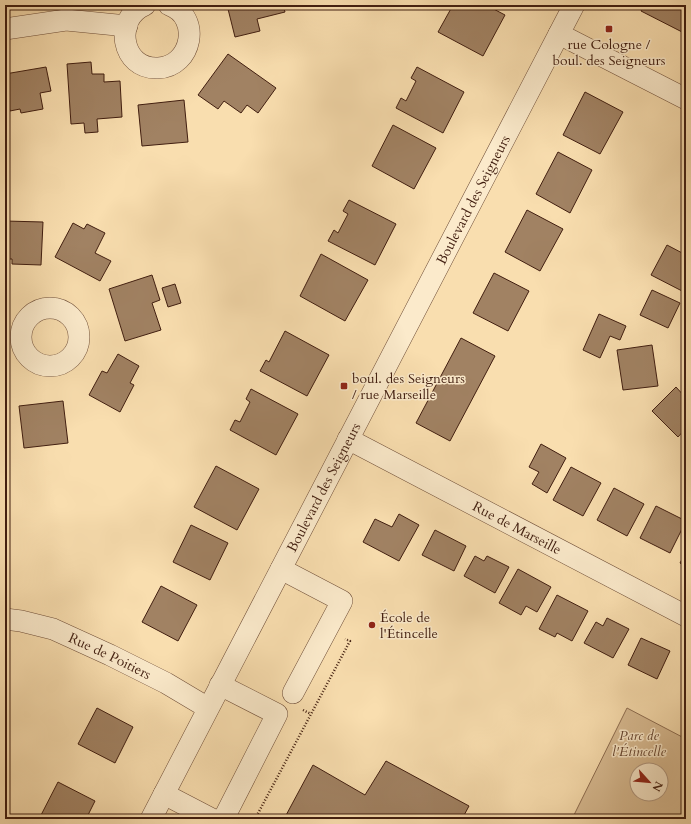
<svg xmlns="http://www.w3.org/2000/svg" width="691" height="824" viewBox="0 0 691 824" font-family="Cardo,serif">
<rect width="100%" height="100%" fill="#f9deaf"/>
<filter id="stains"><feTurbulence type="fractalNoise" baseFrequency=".005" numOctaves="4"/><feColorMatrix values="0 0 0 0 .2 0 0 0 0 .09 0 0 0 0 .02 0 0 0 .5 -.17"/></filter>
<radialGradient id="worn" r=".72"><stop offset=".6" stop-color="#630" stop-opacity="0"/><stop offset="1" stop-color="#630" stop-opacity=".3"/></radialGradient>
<path fill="#dabd94" stroke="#8e6e52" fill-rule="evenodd" d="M627,708L686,739V819H572ZM637,770H661V794H637Z"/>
<g fill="#a18263" stroke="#411e10">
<polygon points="227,5 283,5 285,12 257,19 260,31 235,37"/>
<polygon points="453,5 486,5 505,15 483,56 438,32"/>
<polygon points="644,5 686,5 686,34 641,11"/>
<polygon points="228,54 276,88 258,113 247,105 241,113 224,101 218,109 198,95"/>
<polygon points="91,62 92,74 104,74 104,82 120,81 122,117 97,119 98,132 85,133 84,123 71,124 67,64"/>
<polygon points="46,67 51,91 40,93 43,109 21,113 20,109 10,111 5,86 5,74"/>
<polygon points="417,67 464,92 443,133 396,108 401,98 406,101 416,81 411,78"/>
<polygon points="585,92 623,112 600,154 563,135"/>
<polygon points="184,100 188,142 142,146 138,105"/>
<polygon points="393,125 436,148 414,189 372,166"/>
<polygon points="558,152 592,170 570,213 536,194"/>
<polygon points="349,200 396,224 375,265 328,241 334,230 338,233 348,214 343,211"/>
<polygon points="527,210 563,229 540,271 505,252"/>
<polygon points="5,221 43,222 41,265 12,264 12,259 5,259"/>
<polygon points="73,223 84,229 87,224 105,233 95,253 111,261 100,281 55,257"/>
<polygon points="667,245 686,255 686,288 684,292 651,275"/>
<polygon points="321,254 368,280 345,321 300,296"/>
<polygon points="494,273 529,291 508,331 473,313"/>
<polygon points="152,275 160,300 152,303 161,330 125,341 109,289"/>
<polygon points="175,284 181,303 168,307 162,288"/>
<polygon points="652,290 680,303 668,328 640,315"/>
<polygon points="599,314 626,326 620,340 610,336 600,358 583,350"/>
<polygon points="285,331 329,355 307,396 260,371 266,360 269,362"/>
<polygon points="461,338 495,356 450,441 416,423"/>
<polygon points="652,345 658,386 623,390 617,350"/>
<polygon points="118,354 139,366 130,383 134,385 120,412 89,395 102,371 107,373"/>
<polygon points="676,387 686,398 686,428 678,437 652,411"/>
<polygon points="251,389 298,414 276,455 230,430 235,420 240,422 250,402 246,399"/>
<polygon points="63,401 68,443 24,448 19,406"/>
<polygon points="541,444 566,458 547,493 532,484 539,472 529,467"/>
<polygon points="216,466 259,489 237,530 194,507"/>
<polygon points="571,467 601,483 583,516 553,500"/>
<polygon points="614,488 644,504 627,536 597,520"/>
<polygon points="656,506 686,521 670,553 640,538"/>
<polygon points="399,514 419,525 399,561 363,542 375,519 392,527"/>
<polygon points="191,525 228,543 210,580 173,562"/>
<polygon points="435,530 466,546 454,571 422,555"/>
<polygon points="686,552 686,567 680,563"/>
<polygon points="475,556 484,561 487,556 509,567 495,593 464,576"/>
<polygon points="518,569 551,587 537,612 526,606 521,615 499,603"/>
<polygon points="161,586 197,605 178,641 142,622"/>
<polygon points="557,595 588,611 572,641 557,633 555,637 539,629"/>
<polygon points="607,618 629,629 613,658 584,643 596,622 603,626"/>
<polygon points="641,638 670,651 657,679 628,665"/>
<polygon points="686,683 686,692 682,690"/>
<polygon points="97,708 133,727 115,763 78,744"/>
<polygon points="386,761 469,806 462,819 284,819 313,765 365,795"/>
<polygon points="58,782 95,801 86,819 39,819"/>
</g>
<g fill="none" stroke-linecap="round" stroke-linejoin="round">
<g stroke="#6f4e38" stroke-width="22">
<g id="minor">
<path d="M145,5C113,18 121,70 158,68C192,67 202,17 169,5"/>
<polyline points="5,29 66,20 127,26"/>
<polyline points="559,34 686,99"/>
<circle cx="50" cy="337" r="29"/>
<path id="s1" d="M348,439L686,616"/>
<polyline points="281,569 342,601 293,693"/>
<path id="s2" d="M5,619L21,621L53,629L110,655L166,683L208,708"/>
<polyline points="220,685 277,714 226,814 222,819"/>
<polyline points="164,794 212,819"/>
<path id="s3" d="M151,819L574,5"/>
</g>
</g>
<g stroke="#411e10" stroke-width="2.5" stroke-dasharray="1 2" stroke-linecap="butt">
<polyline points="303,710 311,714"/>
<polyline points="255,819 350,641 345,639"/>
</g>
<use href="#minor" stroke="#fbeacb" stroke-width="21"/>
</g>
<g fill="#8f2418" stroke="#fbeacb" stroke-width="1.5">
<rect x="605" y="25" width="8" height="8" rx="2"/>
<rect x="340" y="382" width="8" height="8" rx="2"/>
<circle cx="372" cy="625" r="4"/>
</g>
<g text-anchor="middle" stroke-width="3" stroke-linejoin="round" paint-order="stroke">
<g font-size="14" fill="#411e10" stroke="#fbeacb" text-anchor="start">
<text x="609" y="49" text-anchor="middle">rue Cologne /<tspan x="609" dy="16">boul. des Seigneurs</tspan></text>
<text x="352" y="383">boul. des Seigneurs<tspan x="352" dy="16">/ rue Marseille</tspan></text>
<text x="380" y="622">École de<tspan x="380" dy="16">l'Étincelle</tspan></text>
</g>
<g font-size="14" fill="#411e10" stroke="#fbeacb">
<text dy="5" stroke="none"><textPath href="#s3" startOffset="698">Boulevard des Seigneurs</textPath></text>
<text dy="5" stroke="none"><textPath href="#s3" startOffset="374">Boulevard des Seigneurs</textPath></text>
<text dy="5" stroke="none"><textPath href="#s1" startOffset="191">Rue de Marseille</textPath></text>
<text dy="5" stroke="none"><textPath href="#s2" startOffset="112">Rue de Poitiers</textPath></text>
</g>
<g font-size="14" font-style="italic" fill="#674631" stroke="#fbeacb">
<text x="639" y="740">Parc de<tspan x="639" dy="16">l'Étincelle</tspan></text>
</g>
</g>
<rect width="691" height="824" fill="none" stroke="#f9deaf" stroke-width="20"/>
<rect x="6" y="6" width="679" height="812" fill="none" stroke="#411e10" stroke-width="2"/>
<rect x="10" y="10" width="671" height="804" fill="none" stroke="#411e10"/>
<g transform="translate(649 782) rotate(117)"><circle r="19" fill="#fbeacb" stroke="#b19880"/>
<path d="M0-3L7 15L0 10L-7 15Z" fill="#8f2418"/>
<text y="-6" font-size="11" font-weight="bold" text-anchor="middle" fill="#411e10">N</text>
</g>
<rect width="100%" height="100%" filter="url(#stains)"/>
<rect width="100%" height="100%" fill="url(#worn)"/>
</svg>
